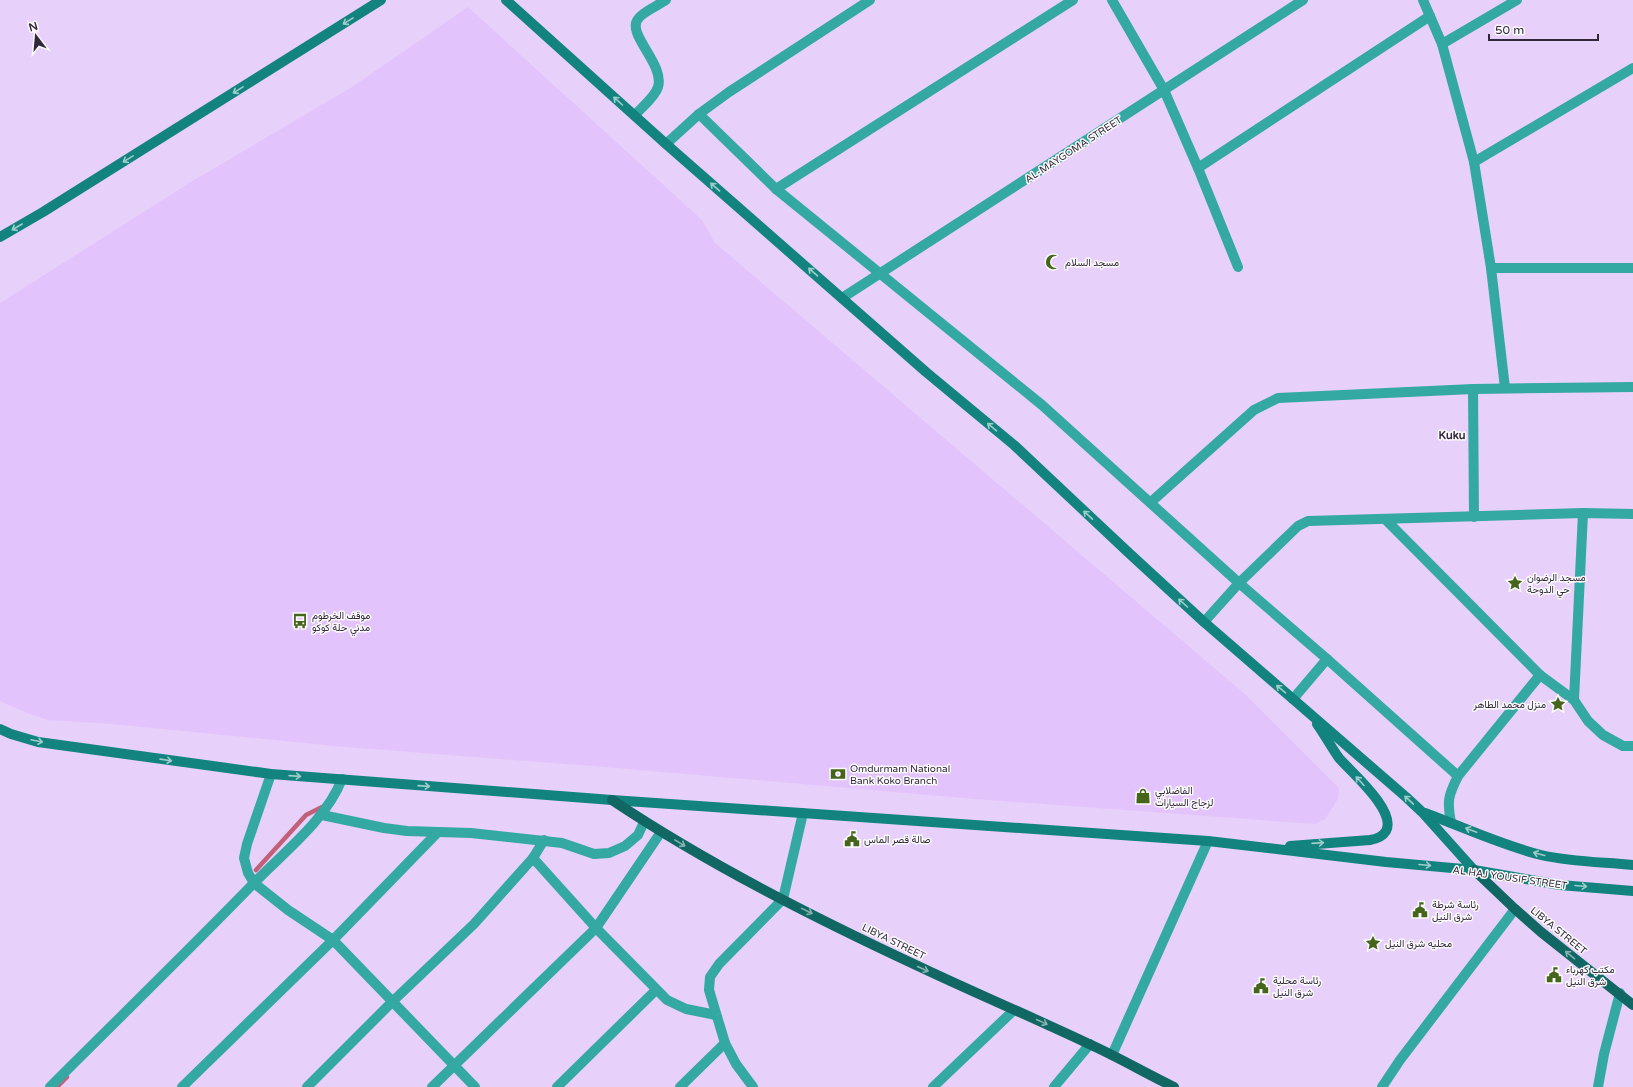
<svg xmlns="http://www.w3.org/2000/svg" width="1633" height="1087" viewBox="0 0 1633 1087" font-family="'Varela Round',Vazirmatn,sans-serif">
<rect width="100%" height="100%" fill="#e7d0f9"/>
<polygon fill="#e3c3fc" points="468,7 702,220 715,243 1246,695 1339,788 1338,799 1325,819 1315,824 975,799 605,767 334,746 112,724 48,720 27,713 0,701 0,303 191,182 352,87"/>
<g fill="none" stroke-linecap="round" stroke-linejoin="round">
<g stroke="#c16078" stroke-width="4.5">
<polyline points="256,870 306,815 322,807"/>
<polyline points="57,1087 67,1077"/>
</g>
<g stroke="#34a8a2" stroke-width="10">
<polyline points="1112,0 1164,90 1198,168 1238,267"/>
<polyline points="1423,0 1442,44 1474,162 1491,268 1505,388"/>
<polyline points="1442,44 1517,0"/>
<polyline points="699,114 776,189 1042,405 1239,583 1327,659 1458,776"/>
<path d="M635,115C642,107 655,97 658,87C665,64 626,34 638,19C642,12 659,5 666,0"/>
<polyline points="666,144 699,114 729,92 870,0"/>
<polyline points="1474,162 1633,68"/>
<polyline points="1198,168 1430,16"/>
<polyline points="776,189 1073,0"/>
<polyline points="1491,268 1633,268"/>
<polyline points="1473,389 1474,517"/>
<polyline points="1151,502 1254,410 1278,398 1473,389 1633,387"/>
<polyline points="1385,519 1540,675 1574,700 1588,721 1603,735 1623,746 1633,746"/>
<polyline points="1204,622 1239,583 1298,526 1308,521 1583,513 1633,514"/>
<polyline points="1293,699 1327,659"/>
<polyline points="1574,700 1583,513"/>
<polyline points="271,774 247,844 244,858 248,873 254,883 288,910 333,940 475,1087"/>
<polyline points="322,815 384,828 407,831 471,833 562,843 594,854 609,853 625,846 638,835 644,822"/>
<path d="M1451,823C1447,801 1448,796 1458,776L1540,675"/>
<polyline points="533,858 596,928 667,1000 686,1009 716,1015"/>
<polyline points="1112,1055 1208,841"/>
<path d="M50,1087C118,1019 187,952 254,883C284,852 326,820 342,779"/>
<polyline points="182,1087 333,940 437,833"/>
<polyline points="307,1087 393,1001 474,924 533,858 544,840"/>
<polyline points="432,1087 596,928 661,832"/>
<polyline points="557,1087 656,990"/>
<polyline points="680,1087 725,1043"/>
<polyline points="753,1087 736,1064 725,1043 709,990 710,977 719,964 783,899 803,813"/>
<polyline points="933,1087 1014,1010"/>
<polyline points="1054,1087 1090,1044"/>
<polyline points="1382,1087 1400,1060 1515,909"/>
<polyline points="1598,1087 1604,1054 1620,993"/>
</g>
<polyline stroke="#34a8a2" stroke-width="10" points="842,298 1303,0"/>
<g stroke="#12837e" stroke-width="10">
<polyline points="506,0 666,144 926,372 1014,445 1130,554 1204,622 1406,797 1422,812 1474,870"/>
<polyline points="0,237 43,212 381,0"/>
<polyline points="0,729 11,734 38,742 271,774 612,800 1208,841 1386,862 1474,870 1560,885 1633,891"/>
<path d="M1425,813C1463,827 1501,845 1541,855C1571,862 1603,862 1633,865"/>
<path d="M1290,846L1370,840C1376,839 1383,836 1386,831C1397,811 1351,772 1339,758C1331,747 1325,735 1317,724"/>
</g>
<g stroke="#106764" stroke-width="10">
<path d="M612,800C708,864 813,917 918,966C975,993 1032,1017 1089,1044C1118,1057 1145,1073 1174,1087"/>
<polyline points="1474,870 1515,909 1541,932 1633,1005"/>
</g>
</g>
<defs><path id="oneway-shaft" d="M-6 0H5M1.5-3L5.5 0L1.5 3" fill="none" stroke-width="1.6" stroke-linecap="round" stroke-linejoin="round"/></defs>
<g stroke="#9eccca">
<use href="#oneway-shaft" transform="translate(348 21) rotate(148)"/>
<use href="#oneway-shaft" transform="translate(238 90) rotate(148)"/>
<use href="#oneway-shaft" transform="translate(618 101) rotate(-138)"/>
<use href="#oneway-shaft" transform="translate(128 159) rotate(148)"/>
<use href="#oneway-shaft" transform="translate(715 187) rotate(-139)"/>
<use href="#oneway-shaft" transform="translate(17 227) rotate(150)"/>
<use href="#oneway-shaft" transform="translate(813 272) rotate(-139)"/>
<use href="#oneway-shaft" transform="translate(992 427) rotate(-140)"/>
<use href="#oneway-shaft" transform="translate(1088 515) rotate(-137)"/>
<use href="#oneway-shaft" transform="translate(1183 603) rotate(-138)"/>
<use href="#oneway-shaft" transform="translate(1281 689) rotate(-140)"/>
<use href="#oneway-shaft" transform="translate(37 741) rotate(12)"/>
<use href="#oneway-shaft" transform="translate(166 760) rotate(8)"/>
<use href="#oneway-shaft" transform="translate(295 776) rotate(4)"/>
<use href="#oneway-shaft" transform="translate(1360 781) rotate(-132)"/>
<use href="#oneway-shaft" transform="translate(424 786) rotate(4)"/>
<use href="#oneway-shaft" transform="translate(1409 800) rotate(-137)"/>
<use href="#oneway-shaft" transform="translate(1471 830) rotate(-159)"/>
<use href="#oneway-shaft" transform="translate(1318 843) rotate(-4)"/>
<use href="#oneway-shaft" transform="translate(1539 854) rotate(-165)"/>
<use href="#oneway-shaft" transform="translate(1425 865) rotate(5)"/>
<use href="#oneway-shaft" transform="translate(1581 886) rotate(5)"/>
</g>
<g stroke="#86b2b0">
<use href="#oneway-shaft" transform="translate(680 843) rotate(31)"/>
<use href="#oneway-shaft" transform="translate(807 911) rotate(26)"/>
<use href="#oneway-shaft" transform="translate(1570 955) rotate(-141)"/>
<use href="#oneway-shaft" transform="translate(923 969) rotate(24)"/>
<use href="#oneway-shaft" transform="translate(1042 1022) rotate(25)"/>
</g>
<defs>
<g id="mosque-bare" transform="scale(1.2)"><path d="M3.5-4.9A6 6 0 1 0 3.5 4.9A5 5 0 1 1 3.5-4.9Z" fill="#45651b" stroke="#fcfcfc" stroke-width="2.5" paint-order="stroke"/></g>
<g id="sight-bare" transform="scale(1.2)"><path d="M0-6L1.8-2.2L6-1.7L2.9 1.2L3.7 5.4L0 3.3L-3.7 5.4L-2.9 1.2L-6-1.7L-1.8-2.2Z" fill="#45651b" stroke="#fcfcfc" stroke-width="2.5" paint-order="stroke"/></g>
<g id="bus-bare" transform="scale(1.2)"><path d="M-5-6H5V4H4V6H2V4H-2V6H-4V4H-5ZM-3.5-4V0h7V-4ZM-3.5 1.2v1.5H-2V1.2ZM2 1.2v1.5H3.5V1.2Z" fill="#45651b" stroke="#fcfcfc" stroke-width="2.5" paint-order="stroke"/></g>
<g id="bank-bare" transform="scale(1.2)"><path d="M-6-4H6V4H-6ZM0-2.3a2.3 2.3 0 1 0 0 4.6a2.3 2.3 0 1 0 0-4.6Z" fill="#45651b" stroke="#fcfcfc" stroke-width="2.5" paint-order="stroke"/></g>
<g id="shop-bare" transform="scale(1.2)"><path d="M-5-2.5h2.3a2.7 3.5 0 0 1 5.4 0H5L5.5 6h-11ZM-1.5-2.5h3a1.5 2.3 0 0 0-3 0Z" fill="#45651b" stroke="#fcfcfc" stroke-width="2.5" paint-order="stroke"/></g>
<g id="civic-bare" transform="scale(1.2)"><path d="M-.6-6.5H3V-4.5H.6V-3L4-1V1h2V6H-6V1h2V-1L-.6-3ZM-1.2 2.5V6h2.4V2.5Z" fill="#45651b" stroke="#fcfcfc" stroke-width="2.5" paint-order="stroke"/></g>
</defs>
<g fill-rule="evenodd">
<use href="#mosque-bare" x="1053" y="262"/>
<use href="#sight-bare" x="1515" y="583"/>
<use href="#bus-bare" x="300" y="621"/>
<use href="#sight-bare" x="1558" y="704"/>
<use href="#bank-bare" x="838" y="774"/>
<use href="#shop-bare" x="1143" y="796"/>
<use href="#civic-bare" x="852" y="839"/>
<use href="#civic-bare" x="1420" y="910"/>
<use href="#sight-bare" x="1373" y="943"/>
<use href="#civic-bare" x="1554" y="975"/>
<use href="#civic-bare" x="1261" y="986"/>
</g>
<g text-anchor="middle" stroke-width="3" stroke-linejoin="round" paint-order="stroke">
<g font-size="10" fill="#32273a" stroke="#fcfcfc">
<text transform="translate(1073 149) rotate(-33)" y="4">AL-MAYGOMA STREET</text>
<text transform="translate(1510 877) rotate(8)" y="4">AL HAJ YOUSIF STREET</text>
<text transform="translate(1559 930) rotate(39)" y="4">LIBYA STREET</text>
<text transform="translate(894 941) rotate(26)" y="4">LIBYA STREET</text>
</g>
<g font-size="10" fill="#32273a" stroke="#fcfcfc" text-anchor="start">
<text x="1065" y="266">مسجد السلام</text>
<text x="1527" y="581">مسجد الرضوان<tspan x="1527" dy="12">حي الدوحة</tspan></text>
<text x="312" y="619">موقف الخرطوم<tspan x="312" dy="12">مدني حلة كوكو</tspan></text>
<text x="1546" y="708" text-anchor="end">منزل محمد الطاهر</text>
<text x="850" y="772">Omdurmam National<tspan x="850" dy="12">Bank Koko Branch</tspan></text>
<text x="1155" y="794">الفاضلابي<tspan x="1155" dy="12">لزجاج السيارات</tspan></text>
<text x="864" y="843">صالة قصر الماس</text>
<text x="1432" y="908">رئاسة شرطة<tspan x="1432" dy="12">شرق النيل</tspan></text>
<text x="1385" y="947">محليه شرق النيل</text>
<text x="1566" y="973">مكتب كهرباء<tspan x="1566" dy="12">شرق النيل</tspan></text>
<text x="1273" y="984">رئاسة محلية<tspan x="1273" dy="12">شرق النيل</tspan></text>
</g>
<g font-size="11" font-weight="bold" fill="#32273a" stroke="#fcfcfc">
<text x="1452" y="439">Kuku</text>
</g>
</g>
<g transform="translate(36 36) rotate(344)" stroke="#fcfcfc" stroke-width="3" paint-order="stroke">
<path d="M0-3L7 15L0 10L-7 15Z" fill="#32273a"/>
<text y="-6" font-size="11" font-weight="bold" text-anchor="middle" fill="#32273a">N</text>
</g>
<path d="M1489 34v6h109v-6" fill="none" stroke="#32273a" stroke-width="2"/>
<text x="1495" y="34" font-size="12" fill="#32273a" stroke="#fcfcfc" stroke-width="3" paint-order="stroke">50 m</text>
</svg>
